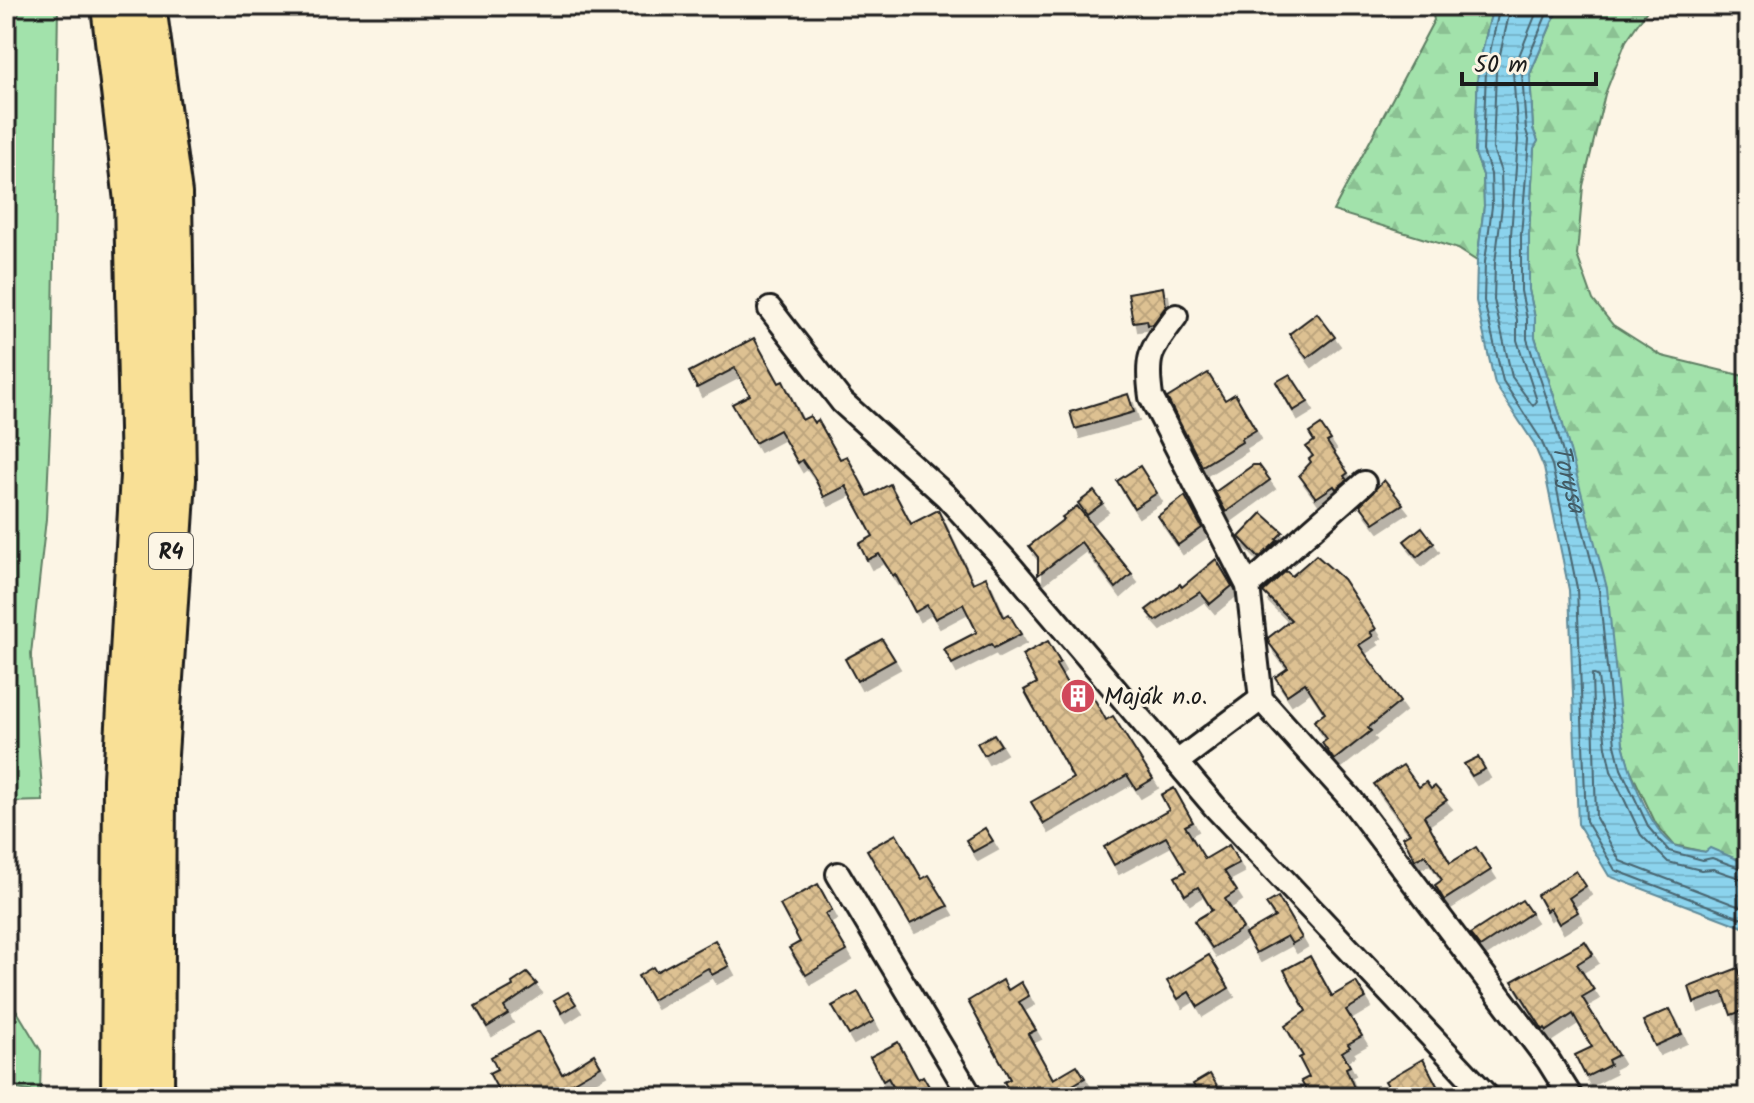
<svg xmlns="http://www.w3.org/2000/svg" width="1754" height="1103" viewBox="0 0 1754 1103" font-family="Kalam,sans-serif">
<defs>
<pattern id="forest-firs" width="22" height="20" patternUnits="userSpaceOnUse" patternTransform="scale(2)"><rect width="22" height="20" fill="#a2e2ab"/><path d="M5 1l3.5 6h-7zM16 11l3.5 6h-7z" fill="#8bc193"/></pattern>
<pattern id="water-rules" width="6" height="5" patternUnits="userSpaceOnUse" patternTransform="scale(2)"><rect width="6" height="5" fill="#8bd3ed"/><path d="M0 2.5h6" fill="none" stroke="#77b5cb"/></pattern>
<pattern id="building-cross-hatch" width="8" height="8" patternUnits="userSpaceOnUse" patternTransform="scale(2)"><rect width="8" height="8" fill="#ddc192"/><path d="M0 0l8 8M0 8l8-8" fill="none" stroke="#bda57d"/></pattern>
<filter id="shadow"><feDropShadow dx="5" dy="9" stdDeviation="0" flood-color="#0004"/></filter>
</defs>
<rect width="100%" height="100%" fill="#fcf5e5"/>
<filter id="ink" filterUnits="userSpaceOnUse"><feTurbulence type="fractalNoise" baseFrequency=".0125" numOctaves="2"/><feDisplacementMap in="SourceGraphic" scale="16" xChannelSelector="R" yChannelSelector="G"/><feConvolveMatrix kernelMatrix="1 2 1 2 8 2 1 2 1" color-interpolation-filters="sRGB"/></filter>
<g filter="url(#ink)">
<g fill="#a2e2ab" stroke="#5f7f64" stroke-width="2">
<polygon points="6,6 58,6 52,388 46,519 31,654 43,801 6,802"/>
<polygon points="6,993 41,1051 40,1093 6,1087"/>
</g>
<g fill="url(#forest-firs)" stroke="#5f7f64" stroke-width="2">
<polygon points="1431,6 1493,6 1478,69 1475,153 1483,175 1484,206 1477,261 1458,249 1333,211 1434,20"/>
<polygon points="1559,6 1650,6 1626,41 1605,94 1583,186 1577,255 1593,300 1613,325 1662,356 1748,377 1748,864 1711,849 1705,852 1674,845 1656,824 1629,767 1623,744 1562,421 1535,337 1535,318 1529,290 1529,234 1534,148 1538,141 1533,129 1530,74"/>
</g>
<path fill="url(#water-rules)" stroke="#5f8a99" stroke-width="2" d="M1493,6H1559L1530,74L1533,129L1538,141L1534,148L1529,234V290L1535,318V337L1562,421L1607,588L1623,744C1630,772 1648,828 1674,845C1681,849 1696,850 1705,852L1710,848L1748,864V929L1609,876L1578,824L1569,590L1544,468L1533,442L1495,384L1476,301L1477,261L1484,206L1483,175L1475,153L1478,69Z"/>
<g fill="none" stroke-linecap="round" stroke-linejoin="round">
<g stroke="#486570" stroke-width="2">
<polyline points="1500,6 1486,70 1483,151 1491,174 1492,206 1485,262 1484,301 1503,381 1540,438 1552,465 1577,588 1586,821 1615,870 1748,921"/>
<polyline points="1511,6 1496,72 1493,149 1501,172 1502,206 1495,263 1494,300 1512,377 1533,406 1537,401 1517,340 1517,320 1511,291 1511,235 1518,140 1513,71 1539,6"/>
<path id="s1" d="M1550,6L1522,73L1526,130L1529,140L1521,235V291L1527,319V339L1555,423L1599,590L1615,745L1621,769L1649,828L1669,851L1703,860L1712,858L1748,871"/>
<polyline points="1748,881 1713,869 1701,870 1668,862 1641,835 1611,771 1606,747 1598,677 1592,674 1596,818 1620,861 1748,910"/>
</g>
</g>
<g fill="url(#building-cross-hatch)" stroke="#1c1c1c" stroke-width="2" filter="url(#shadow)">
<polygon points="1163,287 1166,306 1153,324 1148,325 1147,320 1133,322 1128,293"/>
<polygon points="1317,313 1335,337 1307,358 1289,334"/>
<polygon points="754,338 779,383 783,381 802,420 810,416 814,423 818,420 840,459 847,456 868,496 890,484 911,524 938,510 973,583 986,577 1004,617 1009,614 1021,634 994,648 991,644 952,664 944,649 977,632 963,604 935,619 927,605 915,612 895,574 893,576 879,554 867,560 859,544 873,536 846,486 824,497 814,477 802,460 798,463 779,430 755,443 732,404 750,395 735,368 697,388 689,372"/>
<polygon points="1208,373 1225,400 1235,394 1256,430 1241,439 1242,442 1202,466 1167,398"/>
<polygon points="1290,374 1308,402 1293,411 1276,382"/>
<polygon points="1128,394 1134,412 1075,429 1070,412"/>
<polygon points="1321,425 1331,440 1327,442 1348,473 1344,476 1347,480 1336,489 1334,486 1316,498 1299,475 1311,462 1309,459 1313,456 1306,447 1314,441 1309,433"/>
<polygon points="1253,465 1259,465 1270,480 1226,512 1215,492"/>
<polygon points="1140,466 1157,493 1134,508 1117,481"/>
<polygon points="1384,480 1403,504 1374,523 1360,505"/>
<polygon points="1094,491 1103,503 1087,515 1078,503"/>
<polygon points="1185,496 1202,528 1178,545 1158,516"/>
<polygon points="1077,506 1132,574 1116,588 1081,542 1038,575 1038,557 1029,546 1064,519 1062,517"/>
<polygon points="1262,513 1283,532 1276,539 1278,540 1259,558 1239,537"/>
<polygon points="1422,527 1434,543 1417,557 1404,541"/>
<polygon points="1316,555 1343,579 1376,629 1370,632 1373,636 1359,645 1400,702 1368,728 1371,731 1334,760 1322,743 1327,739 1314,721 1325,713 1305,683 1287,695 1275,677 1288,668 1269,643 1268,638 1291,620 1263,592 1286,571 1292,576"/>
<polygon points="1216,559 1232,586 1210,604 1200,592 1156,621 1146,610 1180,584 1182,587"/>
<polygon points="882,639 895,660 857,681 845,659"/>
<polygon points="1048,641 1060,662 1056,665 1072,692 1086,684 1106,720 1113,716 1153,779 1136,789 1127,775 1044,824 1031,802 1073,778 1024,690 1037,683 1022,655"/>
<polygon points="994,734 1001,745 984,755 977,743"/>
<polygon points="1478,757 1485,769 1472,776 1464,764"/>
<polygon points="1403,765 1419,787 1426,782 1431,789 1435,786 1447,800 1424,816 1450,863 1476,847 1491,870 1444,900 1435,885 1442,880 1425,855 1415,860 1403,837 1410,833 1374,784"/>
<polygon points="1174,788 1193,822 1185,826 1205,859 1229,845 1239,863 1224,871 1237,891 1225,899 1243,928 1212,948 1194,921 1212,910 1198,887 1185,895 1175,877 1186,871 1166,837 1114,865 1104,847 1169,810 1161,795"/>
<polygon points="985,828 993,841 973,852 966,840"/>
<polygon points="896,834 922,879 929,875 948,906 910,924 867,850"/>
<polygon points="1576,871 1586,886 1569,898 1578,912 1559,924 1550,908 1546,911 1537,895"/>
<polygon points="818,884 832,910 825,914 847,951 806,975 789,948 800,942 780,905"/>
<polygon points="1278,897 1302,938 1292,944 1287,936 1256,953 1245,934 1275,917 1266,904"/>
<polygon points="1522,900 1531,913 1480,947 1470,934"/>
<polygon points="715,940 729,966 712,975 708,968 652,1000 638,976 653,967 656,972"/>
<polygon points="1585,941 1593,954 1577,964 1594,990 1582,997 1618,1055 1608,1060 1610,1065 1586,1077 1575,1055 1592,1047 1573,1014 1547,1031 1545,1028 1543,1030 1512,981"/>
<polygon points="1209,955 1229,988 1198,1007 1189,992 1178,999 1167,981"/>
<polygon points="1310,956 1332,996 1356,982 1366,998 1346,1010 1362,1036 1348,1044 1350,1047 1342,1052 1350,1066 1346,1068 1356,1093 1348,1097 1310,1097 1301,1081 1309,1077 1299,1058 1303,1056 1285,1026 1306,1011 1284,970"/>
<polygon points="1738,968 1748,995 1748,1009 1731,1015 1723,992 1694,1003 1689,987"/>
<polygon points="527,973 537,984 504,1007 508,1014 487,1027 475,1007 513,986 512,983"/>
<polygon points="1003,980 1008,990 1021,982 1029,996 1019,1002 1036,1030 1028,1034 1053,1079 1077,1065 1085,1078 1071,1086 1078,1097 1013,1097 1004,1082 1010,1079 968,1001"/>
<polygon points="568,992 576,1004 562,1013 554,1000"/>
<polygon points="858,992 874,1021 849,1035 832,1006"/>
<polygon points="1670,1009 1682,1034 1655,1046 1643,1021"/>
<polygon points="536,1032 539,1032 562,1074 594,1054 601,1066 563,1088 565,1091 556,1097 502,1097 489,1073 497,1069 491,1057"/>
<polygon points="898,1042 918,1079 923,1076 935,1097 899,1097 888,1078 883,1081 870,1057"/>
<polygon points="1423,1059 1443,1097 1367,1097 1388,1086 1385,1081"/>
<polygon points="1210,1074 1224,1097 1200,1097 1193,1084"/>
</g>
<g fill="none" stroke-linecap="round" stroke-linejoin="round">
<g stroke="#1c1c1c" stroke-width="28">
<g id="minor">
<polyline points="770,309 842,402 946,496 1006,561 1215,807 1488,1097"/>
<path d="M1176,316C1151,350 1145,354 1151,397L1248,586L1261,699L1349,797L1548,1060L1571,1097"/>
<polyline points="1248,586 1364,483"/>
<polyline points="1177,762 1261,699"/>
<polyline points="838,874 971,1097"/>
</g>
</g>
<g stroke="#1c1c1c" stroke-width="46">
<g id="motorway">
<polyline points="112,6 135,201 141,475 124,779 122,1097"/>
<polyline points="145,6 171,194 175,479 155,785 153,1097"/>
</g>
</g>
<use href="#minor" stroke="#fcf5e5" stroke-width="22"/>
<use href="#motorway" stroke="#f9e096" stroke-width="40"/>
</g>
</g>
<defs>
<g id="building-disc" transform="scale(1.8)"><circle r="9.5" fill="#d1495b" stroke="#fcf5e5"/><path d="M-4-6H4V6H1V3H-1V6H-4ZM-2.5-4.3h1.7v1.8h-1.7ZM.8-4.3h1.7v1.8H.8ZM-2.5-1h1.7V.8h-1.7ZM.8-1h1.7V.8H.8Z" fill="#fff"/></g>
</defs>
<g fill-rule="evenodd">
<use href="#building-disc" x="1078" y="696"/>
</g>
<g text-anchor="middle" stroke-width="6" stroke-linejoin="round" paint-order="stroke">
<rect fill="#fcf5e5" stroke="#5f5d58" stroke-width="2" x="149" y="533" width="44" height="36" rx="6"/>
<g font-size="22" font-weight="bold" fill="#1c1c1c">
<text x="171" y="559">R4</text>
</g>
<g font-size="24" fill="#1c1c1c" stroke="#fcf5e5" text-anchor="start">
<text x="1104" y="704">Maják n.o.</text>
</g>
<g font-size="26" font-style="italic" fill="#435c65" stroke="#fcf5e5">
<text dy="9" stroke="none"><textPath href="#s1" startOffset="486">Torysa</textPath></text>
</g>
</g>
<rect width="1754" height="1103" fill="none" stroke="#fcf5e5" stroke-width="32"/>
<rect x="16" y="16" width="1722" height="1071" fill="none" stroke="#1c1c1c" stroke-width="3" filter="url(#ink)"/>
<path d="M1462 72v12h134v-12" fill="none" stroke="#1c1c1c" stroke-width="4"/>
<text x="1474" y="72" font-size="24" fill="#1c1c1c" stroke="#fcf5e5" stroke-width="6" paint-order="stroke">50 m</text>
</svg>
